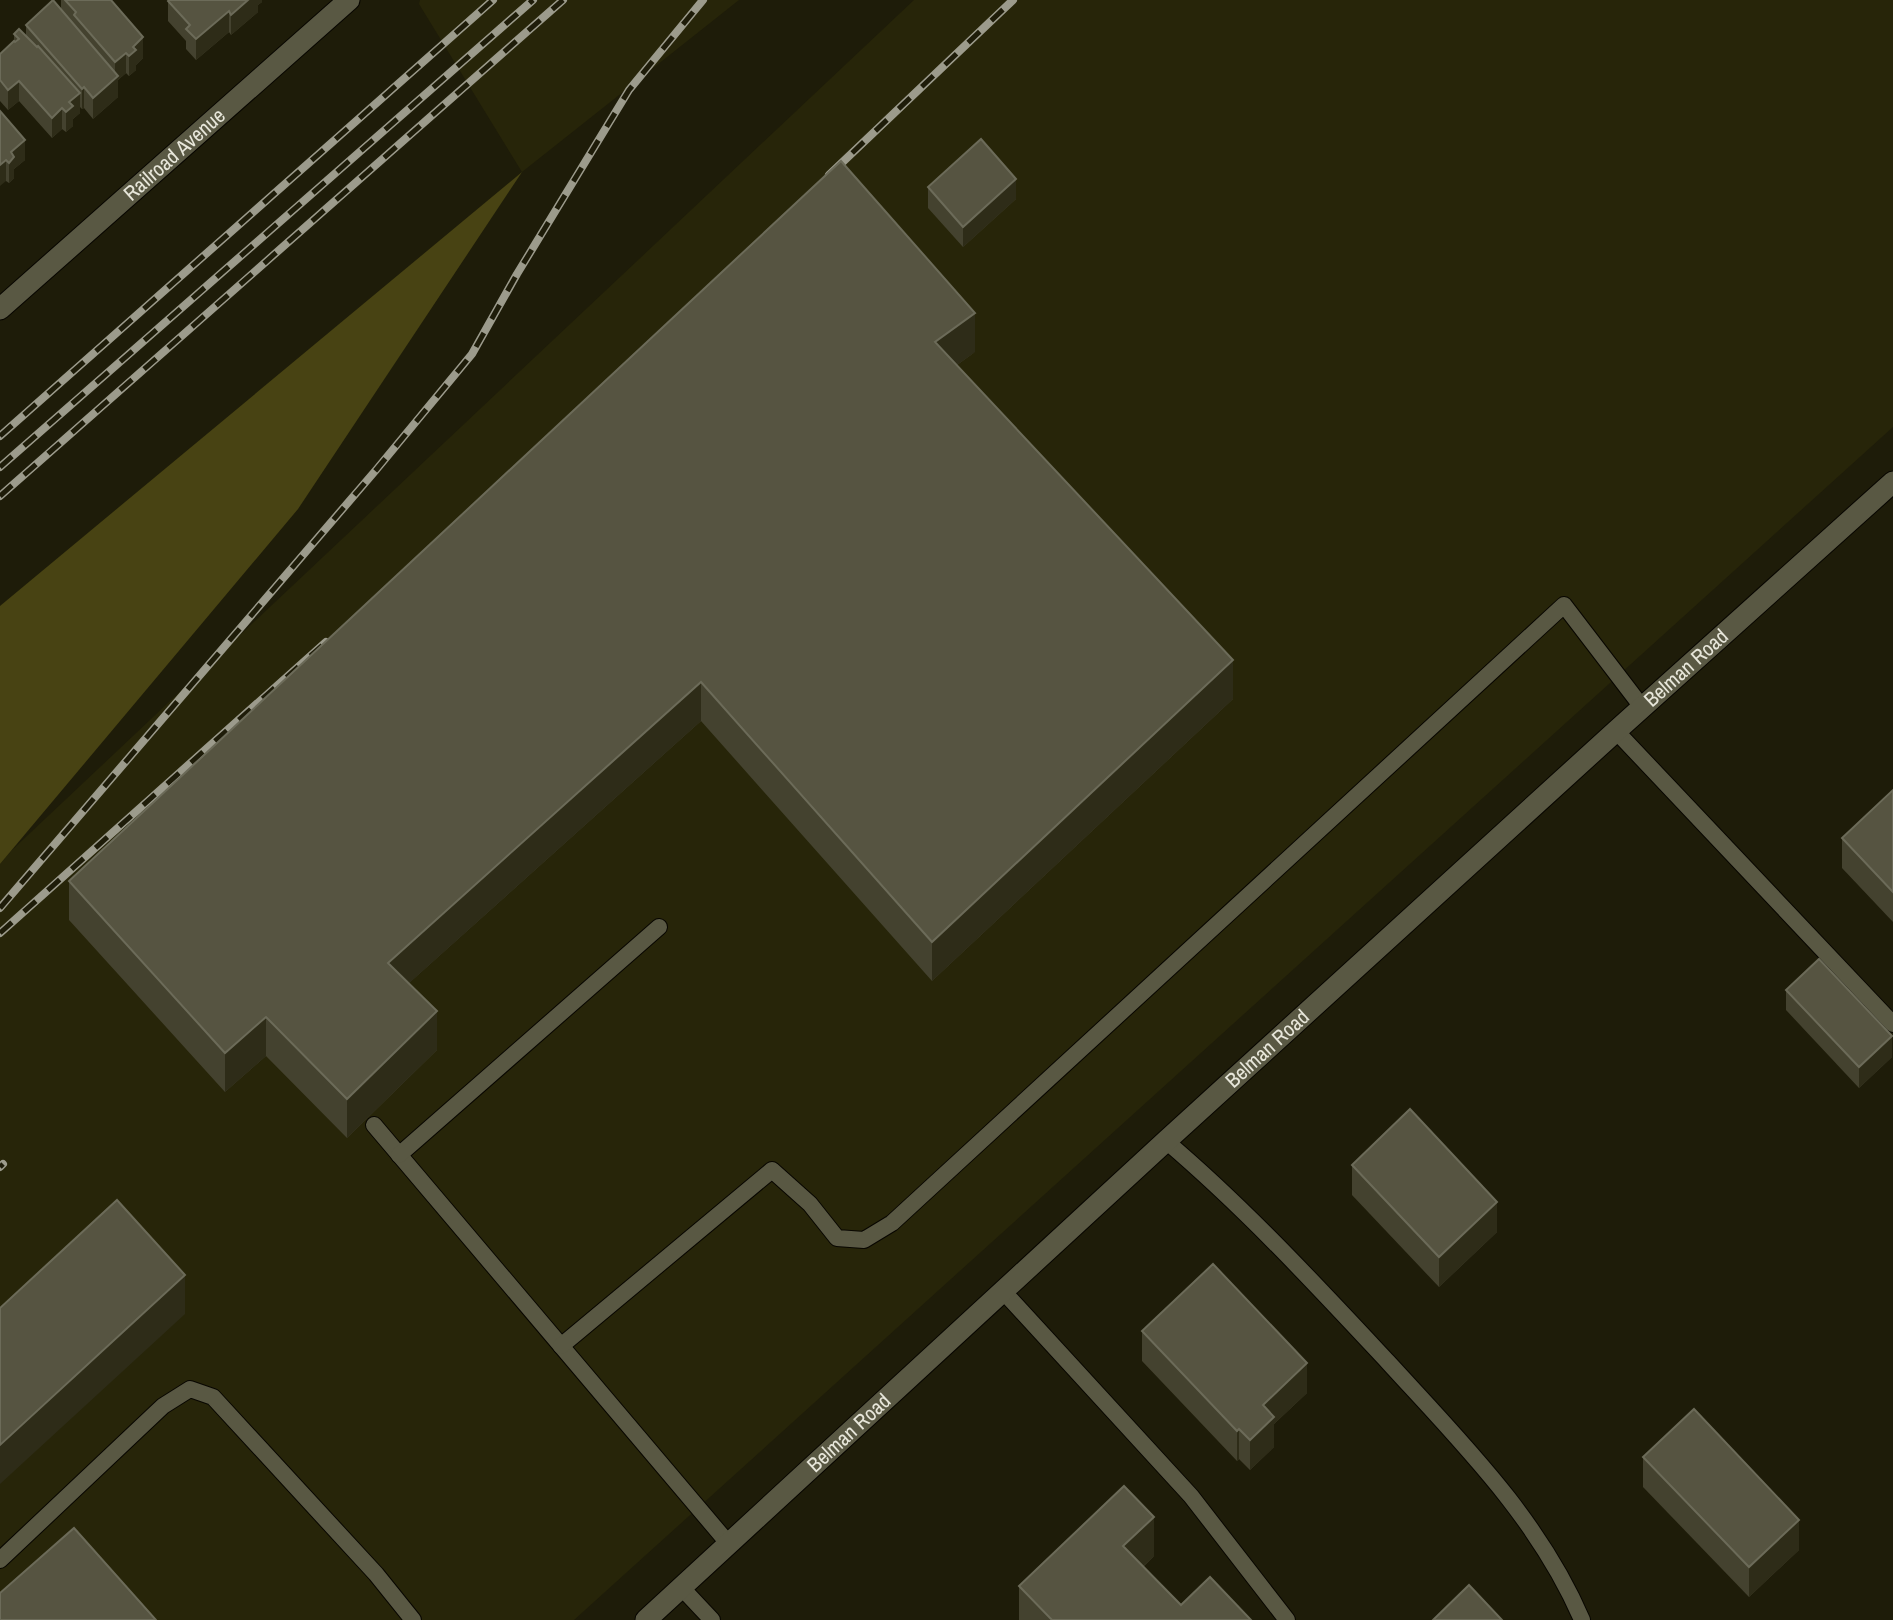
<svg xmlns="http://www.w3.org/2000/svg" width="1893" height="1620" viewBox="0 0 1893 1620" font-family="'Archivo Narrow',sans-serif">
<rect width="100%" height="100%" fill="#1e1c09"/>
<g fill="#272509">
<polygon points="420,0 739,0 522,172 419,4"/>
<polygon points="914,0 1893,0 1893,427 574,1620 0,1620 0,864 11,851"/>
</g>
<polygon fill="#484313" points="522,172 298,509 0,864 0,606"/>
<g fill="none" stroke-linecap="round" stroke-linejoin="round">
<g stroke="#080600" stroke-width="18">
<g id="lane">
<polyline points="1616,731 1893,1024"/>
<polyline points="374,1125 728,1543"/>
<path d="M1166,1141C1246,1209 1317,1286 1388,1362C1461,1442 1539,1519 1582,1620"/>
<polyline points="399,1155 659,927"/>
<polyline points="1003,1291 1191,1496 1287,1620"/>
<polyline points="561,1346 772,1170 810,1204 837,1238 864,1240 892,1223 1564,605 1642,707"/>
<polyline points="0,1560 163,1406 190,1389 213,1397 376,1574 413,1620"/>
<polyline points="681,1587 712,1620"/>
</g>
</g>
<g stroke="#080600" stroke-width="23">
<g id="street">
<path id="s1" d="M0,309L349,0"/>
<path id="s2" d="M646,1620L1166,1141L1616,731L1893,482"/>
</g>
</g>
<use href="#lane" stroke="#595843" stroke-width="16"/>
<use href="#street" stroke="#595843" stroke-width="21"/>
<g stroke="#9c9b8c" stroke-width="8">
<g id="rail">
<polyline points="829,175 1013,0"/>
<polyline points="0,436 493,0"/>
<polyline points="0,467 533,0"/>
<polyline points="0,496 563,0"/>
<polyline points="0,908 376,470 472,354 517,274 629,90 703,0"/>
<polyline points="0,933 326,642"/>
<polyline points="0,1167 3,1164"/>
</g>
</g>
<use href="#rail" stroke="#1e1c09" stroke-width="5" stroke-dasharray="16" stroke-linecap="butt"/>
</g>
<g fill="#44422f">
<polygon points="61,0 111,0 143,58 136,65 136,70 129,76 126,73 118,80 118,97 93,119 84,108 82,109 80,107 80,113 73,119 73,126 66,132 62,129 52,138 19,101 8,110 0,101 0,54 14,41 14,34 26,36 26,25 61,9"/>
<polygon points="262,0 262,2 258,5 258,12 231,35 229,32 196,60 186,49 186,41 168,21 168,1"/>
<polygon points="0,111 25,160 14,169 14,178 9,183 6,181"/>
<polygon points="928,187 1016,199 963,247 928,208"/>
<polygon points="975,352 957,365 1233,699 932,981 701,721 409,983 437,1050 347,1138 266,1056 225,1092 69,920 69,881"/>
<polygon points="1893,790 1893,922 1842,868 1842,838"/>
<polygon points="1786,990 1892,1057 1859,1088 1786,1010"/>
<polygon points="1352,1165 1497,1232 1439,1287 1352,1195"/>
<polygon points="1142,1331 1307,1393 1274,1424 1274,1447 1250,1470 1239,1459 1237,1461 1142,1361"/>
<polygon points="1643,1457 1799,1550 1749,1597 1643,1487"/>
<polygon points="1154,1556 1143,1567 1181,1605 1251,1620 1019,1620 1019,1586"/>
</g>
<g fill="#2e2c18">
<polygon points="248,0 262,0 262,2 258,5 258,12 231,35 231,15"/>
<polygon points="229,11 229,32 196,60 196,39"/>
<polygon points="143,37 143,58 136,65 136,70 129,76 129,56 133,47"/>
<polygon points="126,53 126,73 118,80 118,97 93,119 93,98 115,78 115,62"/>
<polygon points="19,81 19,101 8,110 8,90"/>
<polygon points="84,87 84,108 82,109 82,89"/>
<polygon points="80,93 80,113 73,119 73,126 66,132 66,112 69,102"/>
<polygon points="62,108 62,129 52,138 52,118"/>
<polygon points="25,140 25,160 14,169 14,178 9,183 9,163 11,152"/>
<polygon points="6,160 6,181 0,186 0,165"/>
<polygon points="1016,179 1016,199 963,247 963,227"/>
<polygon points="975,313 975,352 935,381 935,342"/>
<polygon points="1233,660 1233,699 932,981 932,942"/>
<polygon points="701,682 701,721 388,1002 388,963"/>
<polygon points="437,1011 437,1050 347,1138 347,1099"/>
<polygon points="266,1017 266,1056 225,1092 225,1053"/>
<polygon points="1892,1036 1892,1057 1859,1088 1859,1067"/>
<polygon points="1497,1202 1497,1232 1439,1287 1439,1257"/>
<polygon points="185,1275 185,1314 0,1484 0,1445"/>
<polygon points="1307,1363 1307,1393 1274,1424 1274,1447 1250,1470 1250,1440 1263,1405"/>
<polygon points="1239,1429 1239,1459 1237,1461 1237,1431"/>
<polygon points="1154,1517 1154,1556 1123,1585 1123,1546"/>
<polygon points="1799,1520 1799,1550 1749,1597 1749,1567"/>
</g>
<g fill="#565441" stroke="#6c6b59" stroke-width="2">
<polygon points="53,0 118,76 93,98 84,87 82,89 26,25"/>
<polygon points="65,0 111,0 143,37 133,47 136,50 129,56 126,53 115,62 74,15 76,12"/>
<polygon points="169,0 248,0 231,15 229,11 196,39 186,29 190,25 168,1"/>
<polygon points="19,29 37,47 38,46 80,93 69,102 73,106 66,112 62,108 52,118 19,81 8,90 0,80 0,54 14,41 15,42 19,39 14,34"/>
<polygon points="0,111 25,140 11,152 14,157 9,163 6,160 0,165"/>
<polygon points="981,139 1016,179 963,227 928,187"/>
<polygon points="841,161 975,313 935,342 1233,660 932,942 701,682 388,963 437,1011 347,1099 266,1017 225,1053 69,881"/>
<polygon points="1893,790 1893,892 1842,838"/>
<polygon points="1819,959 1892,1036 1859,1067 1786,990"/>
<polygon points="1410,1109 1497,1202 1439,1257 1352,1165"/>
<polygon points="117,1200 185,1275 0,1445 0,1308"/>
<polygon points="1213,1264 1307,1363 1263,1405 1274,1417 1250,1440 1239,1429 1237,1431 1142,1331"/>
<polygon points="1694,1409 1799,1520 1749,1567 1643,1457"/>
<polygon points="1124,1486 1154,1517 1123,1546 1181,1605 1210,1577 1251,1620 1052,1620 1019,1586"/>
<polygon points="74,1528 156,1620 0,1620 0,1593"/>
<polygon points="1469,1585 1502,1620 1433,1620"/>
</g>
<g text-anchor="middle" stroke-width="5" stroke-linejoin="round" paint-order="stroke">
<g font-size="21" fill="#e7e6da" stroke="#1e1c09">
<text dy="7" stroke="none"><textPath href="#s1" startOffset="233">Railroad Avenue</textPath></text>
<text dy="7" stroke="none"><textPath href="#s2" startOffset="1410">Belman Road</textPath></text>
<text dy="7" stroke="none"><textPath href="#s2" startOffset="844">Belman Road</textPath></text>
<text dy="7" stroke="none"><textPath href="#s2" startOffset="276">Belman Road</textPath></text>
</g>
</g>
</svg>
